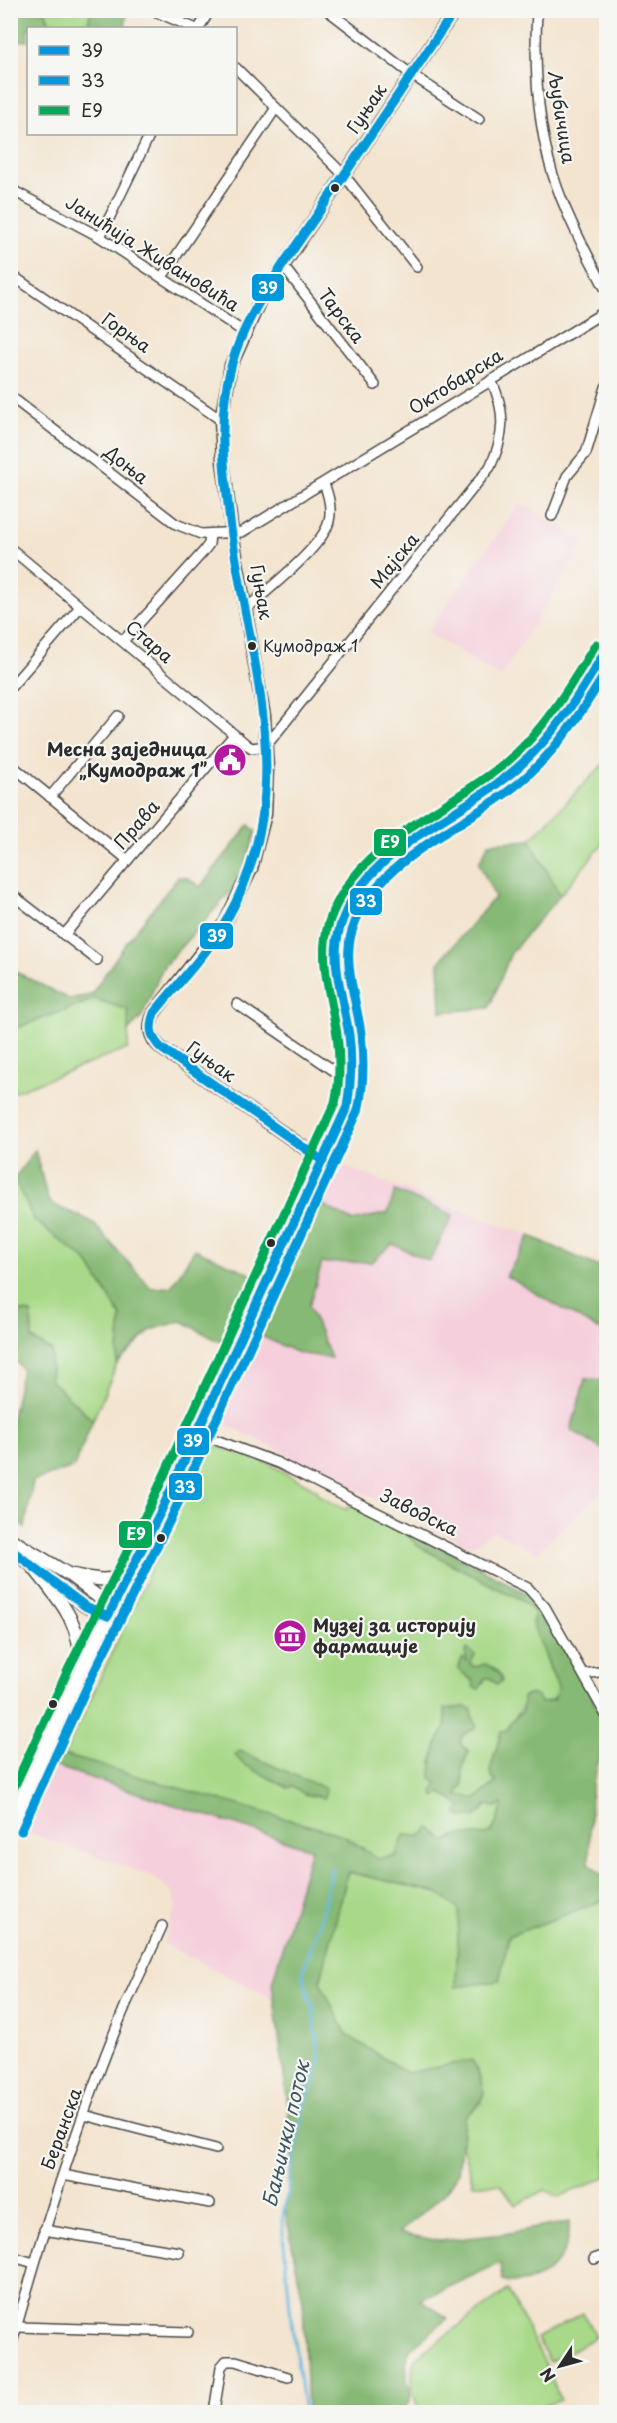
<svg xmlns="http://www.w3.org/2000/svg" width="617" height="2423" viewBox="0 0 617 2423" font-family="'Playpen Sans',sans-serif">
<rect width="100%" height="100%" fill="#f6f6f2"/>
<filter id="ink" filterUnits="userSpaceOnUse"><feTurbulence type="fractalNoise" baseFrequency=".0167" numOctaves="2"/><feDisplacementMap in="SourceGraphic" scale="12" xChannelSelector="R" yChannelSelector="G"/><feConvolveMatrix kernelMatrix="1 2 1 2 8 2 1 2 1" color-interpolation-filters="sRGB"/></filter>
<filter id="wash" filterUnits="userSpaceOnUse"><feTurbulence type="fractalNoise" baseFrequency=".008" numOctaves="4" result="noise"/><feDisplacementMap in="SourceGraphic" scale="24" xChannelSelector="R" yChannelSelector="G"/><feGaussianBlur stdDeviation="1.35" result="paint"/><feColorMatrix in="noise" values="0 0 0 0 0 0 0 0 0 0 0 0 0 0 0 0 0 1.4 0 .05"/><feComposite in="paint" operator="in"/></filter>
<g filter="url(#wash)">
<rect width="100%" height="100%" fill="#f3e4cf"/>
<g fill="#f5cfdb">
<polygon points="520,503 585,541 501,677 427,632"/>
<polygon points="338,1164 530,1236 506,1276 606,1334 606,1380 585,1379 571,1430 606,1452 606,1487 537,1552 494,1531 471,1547 220,1421 257,1345"/>
<polygon points="51,1765 312,1849 272,1982 272,1998 163,1944 177,1904 172,1893 163,1884 152,1876 23,1831"/>
</g>
<g fill="#a8d988" stroke="#6a825a" stroke-width="1.5" fill-rule="evenodd">
<polygon points="45,11 91,11 87,28 52,28"/>
<polygon points="606,761 606,840 560,895 530,840"/>
<polygon points="95,999 129,1010 128,1049 11,1093 11,1030"/>
<polygon points="10,1178 14,1179 35,1221 87,1261 121,1316 117,1364 93,1420 50,1380 52,1351 32,1339 31,1313 11,1310"/>
<path d="M209,1444L262,1460L317,1490L318,1495L346,1510L349,1505L408,1535L418,1546L508,1594L518,1595L535,1613L547,1664L558,1687L555,1699L541,1703L538,1697L530,1694C523,1710 512,1718 507,1731L501,1733L490,1771L496,1782L476,1799L457,1795L463,1785L462,1767L469,1751L460,1744L462,1735L477,1724L466,1707L445,1709L446,1728C438,1737 437,1751 431,1763C442,1801 445,1798 481,1812L488,1804L502,1803C503,1811 500,1814 497,1821C489,1846 473,1830 456,1836C450,1838 450,1841 443,1841L439,1834C418,1836 402,1832 396,1856L378,1859L348,1838L67,1756L61,1762ZM468,1656L471,1657L470,1664L475,1667H481L497,1685L490,1678H485L483,1684L474,1682L458,1669L467,1662Z"/>
<polygon points="348,1872 438,1893 459,1909 456,1987 499,1981 509,1936 606,1899 606,2177 559,2197 545,2190 516,2205 501,2185 473,2184 462,2145 464,2117 482,2103 407,2074 347,2035 320,1982"/>
<path d="M508,2290L548,2369L560,2400L526,2412H420C412,2395 409,2377 415,2358Z"/>
<polygon points="583,2313 596,2337 550,2362 537,2338"/>
</g>
<g fill="#86b974" stroke="#587250" stroke-width="1.5">
<polygon points="17,11 45,11 52,28 28,28 28,41 11,40 11,16"/>
<polygon points="91,11 127,11 125,28 87,28"/>
<polygon points="249,825 256,832 240,881 163,967 141,1018 128,1031 128,1010 95,999 11,1030 10,966 18,973 69,999 91,995 126,943 178,877 188,878 200,887"/>
<polygon points="530,840 560,895 511,953 489,1008 441,1012 439,962 495,897 479,863 489,843"/>
<path d="M35,1150L48,1200C60,1212 79,1212 93,1223L151,1288L171,1287L195,1249L260,1278L227,1346L182,1321L151,1330L117,1364L121,1316L87,1261L35,1221L14,1179Z"/>
<polygon points="395,1191 453,1215 430,1261 392,1244 372,1262 322,1263 309,1306 331,1358 298,1353 261,1336 320,1203 352,1221 388,1213"/>
<polygon points="530,1236 606,1270 606,1334 506,1276"/>
<polygon points="11,1310 31,1313 32,1339 52,1351 50,1380 93,1420 74,1467 33,1481 25,1528 11,1516 11,1422 22,1369 11,1354"/>
<polygon points="585,1379 606,1380 606,1452 571,1430"/>
<path d="M412,1531L533,1597L549,1619L606,1723V1733L591,1791L589,1863L606,1878V1899L509,1936L499,1981L456,1987L459,1910L438,1893L348,1872L320,1982L347,2035L407,2073L472,2060C486,2089 492,2095 464,2117L458,2173L445,2193L399,2233L440,2241L504,2234L569,2222C572,2259 540,2291 502,2280L500,2263L420,2300L448,2318L410,2349L406,2359L407,2378L411,2396L404,2412H307L303,2301L285,2209L292,2158L287,2098L272,1983L311,1849L51,1765L55,1759L67,1756L343,1835L378,1859L396,1856L404,1835L421,1836L430,1828L444,1841C451,1841 451,1838 456,1836C472,1830 489,1846 497,1821C499,1814 503,1812 502,1804L496,1807L487,1805L475,1817H463L457,1813L461,1806L441,1793L435,1797L433,1793L437,1783L431,1779C431,1763 436,1739 446,1728L445,1709L466,1707L472,1710V1717L477,1724L475,1729L462,1735L460,1744L469,1751L462,1767L463,1784L457,1795L476,1799L496,1782L492,1778L490,1771L501,1732L507,1731L510,1722L522,1712L523,1697L530,1694L538,1697L541,1703L554,1700L558,1687L532,1623L535,1613C526,1604 521,1596 508,1594L418,1546L408,1535Z"/>
<path d="M467,1649L475,1655L470,1664L475,1667L485,1664C493,1668 500,1672 502,1681L497,1685L490,1678H485L479,1689L473,1687L474,1682L458,1669L462,1658L467,1661L465,1652Z"/>
<polygon points="240,1751 326,1789 324,1798 304,1794 292,1786 288,1788 243,1764 235,1755"/>
</g>
<g fill="none" stroke-linecap="round" stroke-linejoin="round">
<polyline stroke="#66b9e2" stroke-width="3" points="304,2412 291,2318 282,2221 303,2110 320,2062 313,2008 302,1973 319,1926 332,1868"/>
</g>
</g>
<g filter="url(#ink)">
<g fill="none" stroke-linecap="round" stroke-linejoin="round">
<g stroke="#494744" stroke-width="12">
<g id="minor">
<polyline points="152,10 194,28"/>
<polyline points="327,10 412,75 479,119"/>
<path d="M537,10C534,69 537,132 557,187C570,223 588,256 606,290"/>
<polyline points="199,28 210,10"/>
<polyline points="236,68 344,175 417,267"/>
<polyline points="10,189 100,237 244,332"/>
<polyline points="10,206 16,192"/>
<polyline points="100,237 150,134"/>
<polyline points="283,266 375,385"/>
<polyline points="10,274 221,420"/>
<polyline points="162,277 276,108"/>
<polyline points="10,396 176,524 201,534 242,532 606,311"/>
<polyline points="552,516 567,476 586,453 606,387"/>
<path d="M10,548L247,745L252,748L266,746L490,467C505,436 506,411 491,380"/>
<path d="M246,609C266,591 324,546 329,521C332,508 329,496 324,484"/>
<polyline points="123,641 203,552 209,544 210,535"/>
<polyline points="10,688 80,607"/>
<polyline points="10,764 128,860"/>
<polyline points="50,797 118,716"/>
<polyline points="10,893 97,960"/>
<polyline points="64,935 234,735"/>
<polyline points="237,1004 352,1083"/>
<polyline points="197,1433 278,1463 528,1588 545,1607 606,1715"/>
<polyline points="584,1674 606,1671"/>
<polyline points="84,2115 216,2149"/>
<polyline points="63,2175 210,2203"/>
<polyline points="44,2230 179,2252"/>
<polyline points="10,2256 34,2263"/>
<polyline points="594,2259 606,2255"/>
<polyline points="17,2327 188,2332"/>
<path d="M10,2350C42,2234 78,2119 124,2009C136,1981 150,1954 162,1926"/>
<polyline points="214,2412 221,2367 226,2361 236,2361 288,2377"/>
<polyline points="603,2412 606,2411"/>
</g>
</g>
<g stroke="#494744" stroke-width="15">
<g id="tertiary">
<path d="M323,1161L161,1048C149,1037 148,1027 154,1013L225,923L251,869L265,814L267,768L264,716L232,533L223,461L221,420L231,365L260,300L455,10"/>
<polyline points="10,1539 68,1574 113,1608"/>
<polyline points="10,1549 85,1606 108,1616"/>
<path d="M33,1567C59,1599 83,1624 80,1668"/>
<path d="M73,1575C94,1579 113,1584 131,1571"/>
<path d="M10,1826L80,1673L161,1511L347,1107C352,1083 352,1060 349,1035C344,1000 331,962 340,927C361,852 463,817 517,769C554,736 581,692 606,650"/>
</g>
</g>
<use href="#minor" stroke="#fff" stroke-width="9"/>
<use href="#tertiary" stroke="#fff" stroke-width="12"/>
<g stroke="#f6f6f2" stroke-width="14">
<g id="bus-1">
<path d="M323,1161L161,1048C150,1037 149,1027 154,1013C177,984 208,953 226,921C303,786 248,662 230,521C224,469 217,419 231,367C244,315 285,262 315,218C362,149 408,80 455,10"/>
<path d="M10,1549L85,1606L108,1616L161,1511L347,1107C351,1083 352,1059 349,1035C344,1000 329,962 340,927C364,848 459,819 516,769C554,737 581,692 606,650"/>
</g>
</g>
<g stroke="#f6f6f2" stroke-width="14">
<path id="bus-2" d="M21,1831L91,1678L172,1516L358,1111C364,1086 364,1060 361,1034C357,1001 342,964 352,931C374,856 473,825 526,777C559,747 583,710 606,672"/>
</g>
<g stroke="#f6f6f2" stroke-width="14">
<path id="bus-3" d="M10,1796L69,1668L150,1506L335,1103C340,1081 340,1058 337,1035C332,999 317,959 329,922C357,840 448,812 509,760C545,729 571,685 596,644"/>
</g>
<use href="#bus-1" stroke="#0098da" stroke-width="9"/>
<use href="#bus-2" stroke="#0098da" stroke-width="9"/>
<use href="#bus-3" stroke="#00a859" stroke-width="9"/>
</g>
</g>
<defs>
<g id="civic-disc" transform="scale(1.725)"><circle r="9.5" fill="#b5179e" stroke="#f6f6f2"/><path d="M-.6-6.5H3V-4.5H.6V-3L4-1V1h2V6H-6V1h2V-1L-.6-3ZM-1.2 2.5V6h2.4V2.5Z" fill="#fff"/></g>
<g id="museum-disc" transform="scale(1.725)"><circle r="9.5" fill="#b5179e" stroke="#f6f6f2"/><path d="M0-6L6-3V-2H-6V-3ZM-5-1h2V3h-2ZM-1-1h2V3h-2ZM3-1h2V3H3ZM-6 4H6V6H-6Z" fill="#fff"/></g>
</defs>
<g fill-rule="evenodd">
<use href="#civic-disc" x="230" y="760"/>
<use href="#museum-disc" x="290" y="1636"/>
</g>
<g fill="#2b2b2b" stroke="#f6f6f2" stroke-width="2">
<circle cx="335" cy="188" r="5"/>
<circle cx="252" cy="646" r="5"/>
<circle cx="271" cy="1243" r="5"/>
<circle cx="161" cy="1538" r="5"/>
<circle cx="53" cy="1704" r="5"/>
</g>
<g text-anchor="middle" stroke-width="4.5" stroke-linejoin="round" paint-order="stroke">
<g font-size="16" fill="#2b2b2b" stroke="#f6f6f2" text-anchor="start">
<text x="263" y="652">Кумодраж 1</text>
</g>
<g font-size="18" fill="#2b2b2b" stroke="#f6f6f2">
<text transform="translate(367 109) rotate(-56)" y="6">Гуњак</text>
<text transform="translate(561 117) rotate(81)" y="6">Љубичица</text>
<text transform="translate(152 254) rotate(32)" y="6">Јанићија Живановића</text>
<text transform="translate(341 316) rotate(53)" y="6">Тарска</text>
<text transform="translate(126 333) rotate(35)" y="6">Горња</text>
<text transform="translate(456 382) rotate(-32)" y="6">Октобарска</text>
<text transform="translate(126 465) rotate(38)" y="6">Доња</text>
<text transform="translate(395 561) rotate(-51)" y="6">Мајска</text>
<text transform="translate(261 592) rotate(80)" y="6">Гуњак</text>
<text transform="translate(149 642) rotate(40)" y="6">Стара</text>
<text transform="translate(137 825) rotate(-49)" y="6">Права</text>
<text transform="translate(211 1062) rotate(36)" y="6">Гуњак</text>
<text transform="translate(419 1513) rotate(26)" y="6">Заводска</text>
<text transform="translate(62 2129) rotate(-70)" y="6">Беранска</text>
</g>
<g font-size="18" font-weight="bold" fill="#2b2b2b" stroke="#f6f6f2" text-anchor="end">
<text x="207" y="756">Месна заједница<tspan x="207" dy="21">„Кумодраж 1”</tspan></text>
<text x="313" y="1632" text-anchor="start">Музеј за историју<tspan x="313" dy="21">фармације</tspan></text>
</g>
<g font-size="20" font-style="italic" fill="#3d5662" stroke="#f6f6f2">
<text transform="translate(286 2134) rotate(-77)" y="7">Бањички поток</text>
</g>
</g>
<g stroke="#f6f6f2" stroke-width="2">
<rect x="251" y="273" width="34" height="29" rx="6" fill="#0098da"/>
<rect x="373" y="828" width="34" height="29" rx="6" fill="#00a859"/>
<rect x="349" y="887" width="34" height="29" rx="6" fill="#0098da"/>
<rect x="199" y="922" width="35" height="28" rx="6" fill="#0098da"/>
<rect x="176" y="1427" width="34" height="29" rx="6" fill="#0098da"/>
<rect x="168" y="1472" width="35" height="29" rx="6" fill="#0098da"/>
<rect x="118" y="1520" width="35" height="29" rx="6" fill="#00a859"/>
</g>
<g font-size="16" text-anchor="middle" font-weight="bold" fill="#fff">
<text x="268" y="294">39</text>
<text x="390" y="848">E9</text>
<text x="366" y="907">33</text>
<text x="217" y="942">39</text>
<text x="193" y="1447">39</text>
<text x="185" y="1493">33</text>
<text x="136" y="1540">E9</text>
</g>
<rect width="617" height="2423" fill="none" stroke="#f6f6f2" stroke-width="36"/>
<rect x="27" y="27" width="210" height="108" fill="#f6f6f2" stroke="#a5a5a2" stroke-width="1.5"/>
<rect x="39" y="46" width="30" height="9" fill="#0098da" stroke="#a5a5a2" stroke-width="1.5"/>
<text x="81" y="57" font-size="18" fill="#2b2b2b">39</text>
<rect x="39" y="76" width="30" height="9" fill="#0098da" stroke="#a5a5a2" stroke-width="1.5"/>
<text x="81" y="87" font-size="18" fill="#2b2b2b">33</text>
<rect x="39" y="106" width="30" height="9" fill="#00a859" stroke="#a5a5a2" stroke-width="1.5"/>
<text x="81" y="117" font-size="18" fill="#2b2b2b">E9</text>
<g transform="translate(560 2366) rotate(234)" stroke="#f6f6f2" stroke-width="4.5" paint-order="stroke">
<path d="M0-4.5L10 22L0 15L-10 22Z" fill="#2b2b2b"/>
<text y="-9" font-size="16" font-weight="bold" text-anchor="middle" fill="#2b2b2b">N</text>
</g>
</svg>
